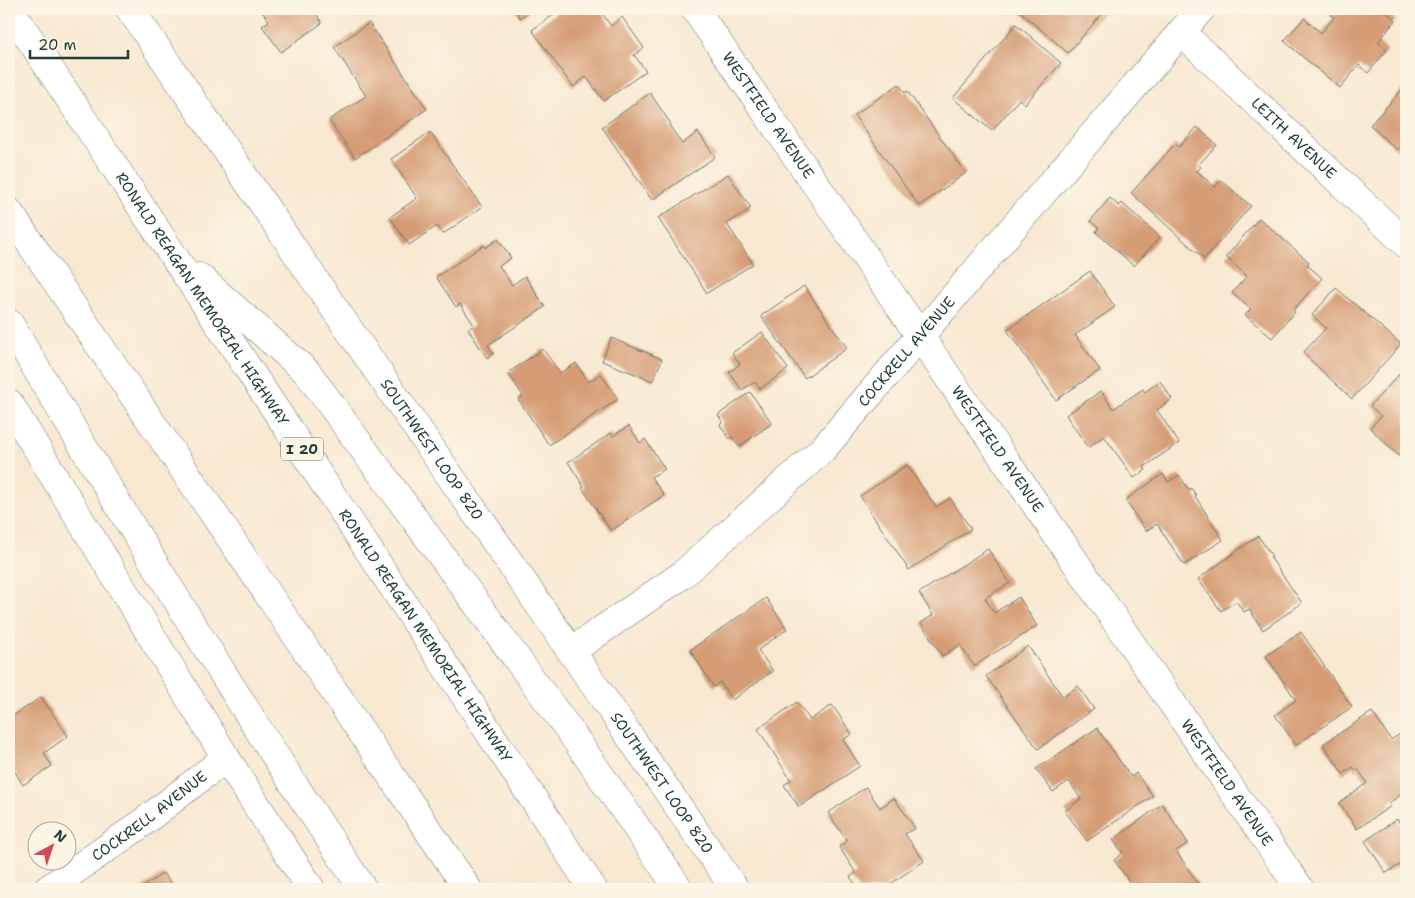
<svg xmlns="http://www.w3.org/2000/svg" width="1415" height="898" viewBox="0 0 1415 898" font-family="'Shantell Sans',sans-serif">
<rect width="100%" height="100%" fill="#fcf5e5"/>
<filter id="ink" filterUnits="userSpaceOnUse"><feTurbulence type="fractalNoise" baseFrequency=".02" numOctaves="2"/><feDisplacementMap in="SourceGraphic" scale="10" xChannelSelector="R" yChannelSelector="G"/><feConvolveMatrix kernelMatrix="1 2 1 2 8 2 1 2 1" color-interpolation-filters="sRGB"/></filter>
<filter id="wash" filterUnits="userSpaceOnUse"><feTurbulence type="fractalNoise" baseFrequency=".0096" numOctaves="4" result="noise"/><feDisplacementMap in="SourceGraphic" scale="20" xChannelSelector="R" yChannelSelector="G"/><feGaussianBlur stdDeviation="1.12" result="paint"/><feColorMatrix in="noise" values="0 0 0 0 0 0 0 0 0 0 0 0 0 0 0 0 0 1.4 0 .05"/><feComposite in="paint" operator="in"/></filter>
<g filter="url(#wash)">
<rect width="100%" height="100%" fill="#f8e8d2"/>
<g id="blocks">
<g fill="#d59c75">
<polygon points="260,9 313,9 322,23 281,52 262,26 269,21"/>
<polygon points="514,9 533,9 520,18"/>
<polygon points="562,9 599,9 611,26 622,17 644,48 634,55 646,71 604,101 586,77 573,87 532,30"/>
<polygon points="1017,9 1106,9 1068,53"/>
<polygon points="1336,9 1382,9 1396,20 1378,42 1387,50 1368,73 1359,65 1340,88 1284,41 1304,18 1321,33 1334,17 1331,15"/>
<polygon points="369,23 427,109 355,158 329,120 366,96 334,47"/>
<polygon points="1016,24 1061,63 1025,104 1019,99 992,131 953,98"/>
<polygon points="899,84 905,93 907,91 966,173 919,206 854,115"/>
<polygon points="1406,85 1406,140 1397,150 1370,125"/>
<polygon points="650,93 671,124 669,125 682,144 698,132 715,157 652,200 602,127"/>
<polygon points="1197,127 1217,145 1198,165 1201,167 1197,171 1215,187 1221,180 1251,206 1204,259 1131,193 1175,144 1179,147"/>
<polygon points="430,132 482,207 443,234 437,226 409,245 390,217 417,198 391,159"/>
<polygon points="728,174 751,208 727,224 753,264 707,293 658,218"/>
<polygon points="1110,198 1119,206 1122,203 1160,237 1134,266 1096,232 1099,228 1090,221"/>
<polygon points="1259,218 1309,262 1307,265 1322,278 1293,310 1295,312 1272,338 1245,315 1251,309 1232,293 1247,276 1226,257"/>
<polygon points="498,239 511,258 499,266 512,285 525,276 545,307 488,345 494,353 487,358 468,329 474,325 460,304 456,307 436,277 484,245 485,248"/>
<polygon points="1090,271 1115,307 1075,335 1100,370 1056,400 1007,330"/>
<polygon points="804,286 847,348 805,378 761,316"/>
<polygon points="1336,288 1401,344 1352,399 1303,353 1326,328 1312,315"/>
<polygon points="762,332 788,369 760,389 755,382 742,390 729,372 740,364 732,353"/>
<polygon points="611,338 662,359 653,381 602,361"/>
<polygon points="543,349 560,373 576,363 588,382 601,374 618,399 549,445 518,399 523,396 508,373"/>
<polygon points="1406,367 1406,463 1370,428 1381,416 1370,406"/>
<polygon points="1160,381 1172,399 1157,410 1179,443 1144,467 1146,470 1134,478 1104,436 1088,448 1066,415 1101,391 1113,409 1143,389 1145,392"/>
<polygon points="750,392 772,423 739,447 732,437 730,439 720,425 723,422 718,415"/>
<polygon points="629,426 640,443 645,439 665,469 651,477 664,495 611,531 582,488 584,487 568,462 611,433 613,436"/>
<polygon points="907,465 936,507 950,498 971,529 909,570 860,496"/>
<polygon points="1163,474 1168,482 1179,475 1189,490 1191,488 1196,495 1195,496 1223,540 1184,565 1157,524 1146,531 1125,500"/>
<polygon points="1258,536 1272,556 1270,557 1302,603 1263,630 1249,609 1244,612 1236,601 1221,611 1198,579"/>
<polygon points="988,549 1010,583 985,598 994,613 1019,597 1037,626 974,666 960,645 942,656 921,623 933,615 919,593"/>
<polygon points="766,598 787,629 758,650 773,671 732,700 720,682 714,687 690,650"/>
<polygon points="1301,632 1352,707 1296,745 1275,715 1296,700 1266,656"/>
<polygon points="1028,646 1063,697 1078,686 1094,709 1038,749 986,676"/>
<polygon points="41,697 68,736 44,753 52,766 23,785 15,772 9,776 9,719"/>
<polygon points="797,702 810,720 832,705 852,734 843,740 860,766 799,807 784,785 791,780 758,729"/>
<polygon points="1372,712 1391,740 1403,732 1406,737 1406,791 1389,803 1391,806 1357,829 1339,803 1367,783 1358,769 1356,771 1353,767 1343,774 1323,744"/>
<polygon points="1097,728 1131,777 1136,773 1153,796 1087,841 1065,811 1081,799 1069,781 1053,792 1036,769"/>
<polygon points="866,787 880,808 894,798 915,828 905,834 924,861 883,889 859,889 850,877 856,873 839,847 847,841 828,813"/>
<polygon points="1162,804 1188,843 1176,851 1199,885 1193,889 1127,889 1132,886 1114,860 1123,853 1113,840"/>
<polygon points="1397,819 1406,833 1406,868 1403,863 1386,873 1365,841"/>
<polygon points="163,873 175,889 140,889"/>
</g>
</g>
</g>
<g filter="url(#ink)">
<use href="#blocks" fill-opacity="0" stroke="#6b796b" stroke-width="1"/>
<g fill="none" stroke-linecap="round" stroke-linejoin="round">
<g stroke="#6b796b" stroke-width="29">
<g id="minor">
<path id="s1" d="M695,9L1300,889"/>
<path id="s2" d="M1181,32L1406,244"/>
<path id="s3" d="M571,651L682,575L822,450L1201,9"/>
<path id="s4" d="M48,889L137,827L226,758"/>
</g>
</g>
<g stroke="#6b796b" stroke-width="29">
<g id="major">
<path id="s5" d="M130,9L321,289L735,889"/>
<polyline points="9,403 226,758 311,889"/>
</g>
</g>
<g stroke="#6b796b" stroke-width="29">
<g id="highway">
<path id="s6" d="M10,9L593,889"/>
<polyline points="9,212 468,889"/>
<polyline points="199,277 307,372 569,730 679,889"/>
<path d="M9,323C123,514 239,705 363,889"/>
</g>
</g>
<use href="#minor" stroke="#fff" stroke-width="28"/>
<use href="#major" stroke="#fff" stroke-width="28"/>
<use href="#highway" stroke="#fff" stroke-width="28"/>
</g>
</g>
<g text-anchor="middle" stroke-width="4" stroke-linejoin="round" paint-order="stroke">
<rect fill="#fcf5e5" stroke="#617469" stroke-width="1" x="281" y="437.5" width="42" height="23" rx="4"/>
<g font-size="14" font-weight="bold" fill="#1f3d34">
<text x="302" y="454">I 20</text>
</g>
<g font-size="15" fill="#1f3d34" stroke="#fcf5e5">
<text dy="5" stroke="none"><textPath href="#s1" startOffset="129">WESTFIELD AVENUE</textPath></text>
<text dy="5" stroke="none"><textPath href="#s2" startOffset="155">LEITH AVENUE</textPath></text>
<text dy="5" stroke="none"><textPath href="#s6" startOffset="348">RONALD REAGAN MEMORIAL HIGHWAY</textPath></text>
<text dy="5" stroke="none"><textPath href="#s3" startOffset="452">COCKRELL AVENUE</textPath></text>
<text dy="5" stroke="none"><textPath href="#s5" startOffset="534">SOUTHWEST LOOP 820</textPath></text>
<text dy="5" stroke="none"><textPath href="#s1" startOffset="534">WESTFIELD AVENUE</textPath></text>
<text dy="5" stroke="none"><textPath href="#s6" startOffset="752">RONALD REAGAN MEMORIAL HIGHWAY</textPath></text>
<text dy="5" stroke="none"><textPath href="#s5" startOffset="939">SOUTHWEST LOOP 820</textPath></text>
<text dy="5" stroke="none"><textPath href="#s1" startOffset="939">WESTFIELD AVENUE</textPath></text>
<text dy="5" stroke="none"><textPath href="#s4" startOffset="125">COCKRELL AVENUE</textPath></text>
</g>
</g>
<rect width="1415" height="898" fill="none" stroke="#fcf5e5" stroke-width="30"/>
<g transform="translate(52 846) rotate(40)"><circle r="24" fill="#fcf5e5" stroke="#a4ab9e"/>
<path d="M0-4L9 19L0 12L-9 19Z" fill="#d1495b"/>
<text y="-8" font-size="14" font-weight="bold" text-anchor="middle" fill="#1f3d34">N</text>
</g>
<path d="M30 50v8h98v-8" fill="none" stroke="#1f3d34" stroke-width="2.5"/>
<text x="38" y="50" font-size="15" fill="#1f3d34" stroke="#fcf5e5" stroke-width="4" paint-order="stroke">20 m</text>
</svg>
